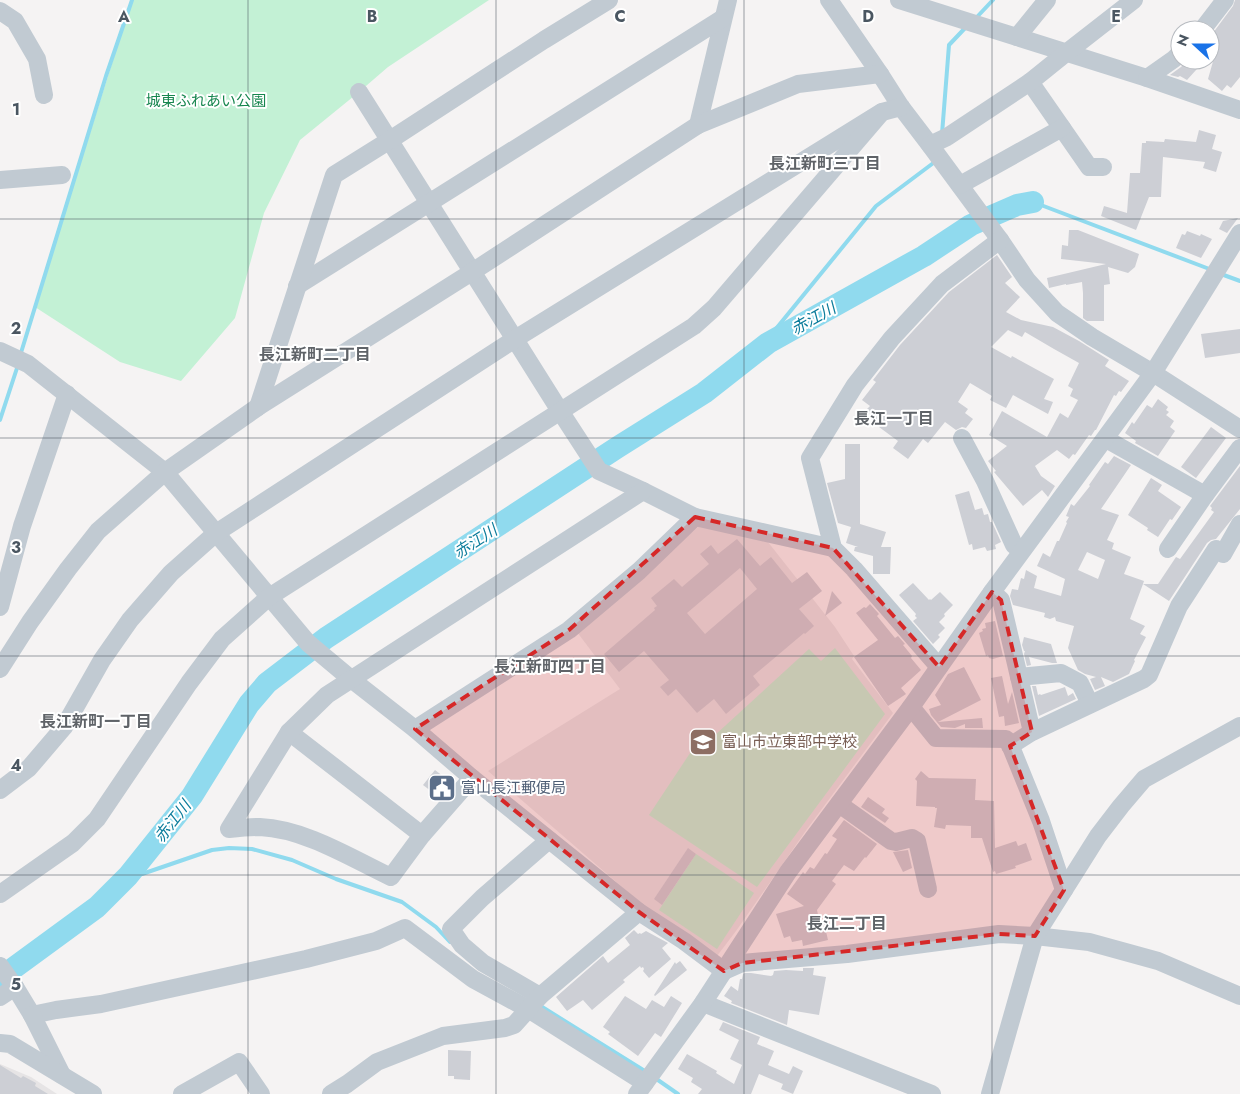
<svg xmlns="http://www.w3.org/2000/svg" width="1240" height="1094" viewBox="0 0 1240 1094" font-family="Jost,'Noto Sans JP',sans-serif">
<rect width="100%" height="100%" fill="#f5f3f3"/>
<g fill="#e6e4e5">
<polygon points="705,521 764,537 835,627 854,656 852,659 893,713 807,829 736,931 717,956 644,906 488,771 620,689 577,632"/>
<polygon points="0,1064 31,1077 57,1094 0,1094"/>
</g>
<g fill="#c3f1d5">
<polygon points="132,0 489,0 388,67 359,92 300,140 264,213 235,318 181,381 120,362 35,307"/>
<polygon points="835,648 885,714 757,887 649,815 704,732 714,736 809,649 821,661"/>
<polygon points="696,854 754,893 717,949 659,910"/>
</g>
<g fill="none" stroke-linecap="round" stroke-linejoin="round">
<g stroke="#90daee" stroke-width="4">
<polyline points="976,18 993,0"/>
<polyline points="942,134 949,45 967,26"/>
<polyline points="1033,202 1212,270"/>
<polyline points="1221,274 1240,281"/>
<polyline points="768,343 775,330 876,206 936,161"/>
<polyline points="20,356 106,76 132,0"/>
<polyline points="0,420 18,365"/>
<polyline points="128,876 142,874 212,850 229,848 252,849 292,860 336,879 402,902 436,927 450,942"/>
<polyline points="539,1005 648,1073"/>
<polyline points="655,1078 678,1094"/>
</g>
<polyline stroke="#90daee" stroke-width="22" points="0,978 97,907 128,876 192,796 249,704 267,683 326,638 618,447 704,393 768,343 924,256 971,225 1017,205 1033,202"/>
</g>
<g fill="#cdcfd5" fill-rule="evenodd">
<polygon points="1235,0 1240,0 1240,77 1231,88 1227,85 1222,91 1208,79 1218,44 1210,54 1210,37 1233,6"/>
<polygon points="1188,60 1205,60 1187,80 1180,76 1178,77 1170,75 1181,67"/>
<polygon points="1199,130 1216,135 1212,149 1222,152 1216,172 1203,168 1205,162 1163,157 1161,197 1149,197 1136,230 1101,216 1104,206 1127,213 1130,173 1140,173 1142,143 1146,143 1146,141 1164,142 1165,139 1196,142"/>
<polygon points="1238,218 1227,233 1219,229 1223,221"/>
<polygon points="1069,230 1078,230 1139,254 1135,267 1128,273 1108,267 1110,284 1104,285 1104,321 1087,321 1083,318 1083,293 1082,282 1066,285 1066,284 1049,288 1047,278 1106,264 1061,259 1062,245 1068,246"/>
<polygon points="1187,231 1200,236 1201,234 1212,239 1201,258 1176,248 1182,234 1185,235"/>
<polygon points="997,255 1012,277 1005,283 1020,297 1006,312 1021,320 1053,327 1079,341 1109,360 1105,366 1129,381 1121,392 1119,391 1116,396 1114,395 1096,430 1095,430 1091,436 1089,435 1075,455 1073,454 1069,459 1057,450 1035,466 1041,476 1055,486 1048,497 1042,490 1023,506 994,472 996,471 988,461 1007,446 989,435 1002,411 1047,437 1060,413 1068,418 1078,400 1070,396 1073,389 1068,386 1079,363 1054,349 1025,332 1022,337 1008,330 991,347 1011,358 1012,356 1054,379 1044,399 1053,402 1048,414 1013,395 1006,408 990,400 992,396 970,383 958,402 968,409 965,413 973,419 966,428 962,427 956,430 945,422 928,443 923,439 908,459 893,448 898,441 879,427 882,423 872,416 867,409 870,406 862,400 876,382 873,380 900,345 949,292"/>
<polygon points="1240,329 1240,353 1205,358 1201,334"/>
<polygon points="1158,399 1168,407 1166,410 1169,412 1166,415 1174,421 1170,427 1175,431 1158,456 1135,443 1136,441 1125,433 1132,422 1134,424 1147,405 1152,408"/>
<polygon points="1211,427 1226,438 1196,478 1181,467"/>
<polygon points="845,444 860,444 860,524 886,532 881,547 891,547 890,574 873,574 873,556 854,551 855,547 858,547 846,543 851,527 838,523 827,483 845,479"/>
<path d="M1114,456L1131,465L1101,509L1119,515L1107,540L1114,543L1112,549L1131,557L1124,574L1144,581L1143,584H1158L1176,557L1180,559L1214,512L1211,510L1212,508L1210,506L1240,466V509L1216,539L1211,540L1207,543L1169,601L1143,584L1130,619L1145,626L1140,634L1146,637L1134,660L1135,661L1129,674L1113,682L1101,677L1105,686L1095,690L1090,679L1096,677L1085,674L1078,670L1068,648L1074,626L1056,621L1055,617L1050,619L1044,617L1045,613L1013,605L1010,596L1012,589L1018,590L1021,578L1024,579L1026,570L1037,576L1034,588L1061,596L1065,579L1037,566L1043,553L1050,557L1057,541H1059L1067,523L1066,522L1069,517L1066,516L1071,504L1074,506L1090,486L1089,485L1105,462L1108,464ZM1087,552L1105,560L1098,579L1078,570Z"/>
<polygon points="1151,478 1162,485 1158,491 1181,507 1172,520 1170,519 1158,537 1147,530 1148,528 1128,515"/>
<polygon points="969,491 975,510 982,508 984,515 988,514 990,522 992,522 1001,542 995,545 996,549 987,551 985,547 973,550 972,544 969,545 955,495"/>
<path d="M737,539L760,566L771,557L792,583L807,572L822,591L799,609L814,626L805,634L804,633L753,676L760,685L726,714L714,699L697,713L676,689L668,696L660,687L669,680L644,651L619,672L604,654L655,610L654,608L657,606L651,598L674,579L682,587L709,564L700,554L711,545L718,554ZM740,568L757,589L705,634L687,613Z"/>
<polygon points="913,583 929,600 930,599 931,600 940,592 953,605 944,614 945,616 939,622 945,628 938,635 940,637 933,644 913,621 917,618 915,616 916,614 899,595"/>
<polygon points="832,591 842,603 825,616"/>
<polygon points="870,604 879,614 877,616 895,638 898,636 905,644 903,645 912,656 911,658 921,670 901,688 906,694 888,706 854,657 878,640 856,613 864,607 866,608"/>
<polygon points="995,621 1003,656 993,659 989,658 988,655 986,656 979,633 983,631 982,629 986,628 985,623"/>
<polygon points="1024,637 1051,644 1057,663 1052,663 1029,657 1031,665 1027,666 1024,654 1025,651 1024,651 1022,645"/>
<polygon points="964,667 981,700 938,722 982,718 983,728 965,728 965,724 955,728 941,727 931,715 929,709 941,705 935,695 948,674"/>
<polygon points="1002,676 1008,704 1012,692 1019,723 1005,726 1004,716 999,717 991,678"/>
<polygon points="1032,686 1036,686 1038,695 1040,694 1041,695 1065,687 1068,696 1073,693 1076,699 1039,716"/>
<polygon points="435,770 453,784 440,798 423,785"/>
<polygon points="921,771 929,778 976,779 975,800 994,801 995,848 1016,841 1018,846 1026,843 1032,860 1015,866 1016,868 996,874 995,871 993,872 982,838 971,838 971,826 946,825 945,829 934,827 937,808 935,808 935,807 916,806 917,781 915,779"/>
<polygon points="868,797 885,809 882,813 889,818 885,823 861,807"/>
<polygon points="844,820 877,844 866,858 865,857 854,871 844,865 832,881 836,884 817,910 820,924 824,923 828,940 803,946 802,940 792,942 790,936 784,938 776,914 804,906 787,894 803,872 805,874 810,867 814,869 825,853 827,854 837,839 832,836"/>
<polygon points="688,848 696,854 662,905 654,899"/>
<polygon points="908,850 912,868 903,872 893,852"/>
<polygon points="634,930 638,934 640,933 641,934 646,931 668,943 662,948 671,959 649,978 643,971 644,969 643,967 641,968 640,966 623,980 625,982 592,1010 583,1000 567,1011 556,997 603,956 608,963 630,945 625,938"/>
<polygon points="680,961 687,970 655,996 654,995 675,962 676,964"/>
<polygon points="803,968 814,968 813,975 826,977 819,1015 789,1010 787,1025 731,1003 732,1001 724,996 731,986 738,991 740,979 742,979 743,974 745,973 751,973 771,976 773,975 774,971 786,970 803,971"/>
<polygon points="625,996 646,1009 652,1000 664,1007 671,996 682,1003 661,1037 655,1033 638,1056 608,1034 610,1032 603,1027"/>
<polygon points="723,1022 760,1037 757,1044 774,1051 768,1065 789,1074 793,1066 803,1071 793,1094 781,1089 783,1084 759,1074 751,1094 698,1094 702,1089 691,1082 693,1078 678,1069 687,1054 717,1071 716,1073 734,1084 742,1065 730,1059 739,1040 719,1030"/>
<polygon points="448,1050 471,1051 470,1080 454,1079 454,1076 448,1076"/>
<polygon points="0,1065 21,1078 23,1076 36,1083 35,1086 48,1094 0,1094"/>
</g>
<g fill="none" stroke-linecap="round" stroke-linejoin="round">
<g stroke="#c1cad2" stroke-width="18">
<polyline points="829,0 880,74 901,107 930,145 1000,240 1027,280 1057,313 1092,337 1153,373 1240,429"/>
<polyline points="899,0 1147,78 1240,110"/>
<polyline points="0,11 15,21 37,59 44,95"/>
<polyline points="1202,30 1225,0"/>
<polyline points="1017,37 1047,0"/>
<polyline points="1147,78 1174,59 1180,53"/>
<polyline points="1030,82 1089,167 1103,167"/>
<polyline points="359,92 560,411 599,471 643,491 695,517 833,548"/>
<polyline points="698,125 728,0"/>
<polyline points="930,145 947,137 1030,82 1066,53 1134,0"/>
<polyline points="0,180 62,175"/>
<polyline points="960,185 1062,128"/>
<polyline points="297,286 723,18"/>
<polyline points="0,351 28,364 165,472 308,643 351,679 415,729 472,778 639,912 684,941 724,971"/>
<polyline points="258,407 334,175 390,140 544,40 609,0"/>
<polyline points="962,438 985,481 1014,545 1022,550"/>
<polyline points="1106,439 1205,495"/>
<polyline points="1168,549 1205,495 1240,448"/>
<polyline points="992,592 1001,600 1032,732"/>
<polyline points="0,607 22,526 67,394"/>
<polyline points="939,667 854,569 833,548 810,458 855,385 892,338 942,284 1000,240"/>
<polyline points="0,669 30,622 68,569 98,531 165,472 258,407 472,272 698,125 798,84 880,74"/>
<polyline points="1019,677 1061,673 1080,683 1090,704"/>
<polyline points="911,707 936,738 1006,739 1009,742 1041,821 1064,890"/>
<polyline points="415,729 569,630 639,571 695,517"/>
<polyline points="289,732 422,835"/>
<polyline points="1010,746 1032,732 1144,679 1149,675 1179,606 1216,549 1223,554 1240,524"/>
<path d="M472,778L422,835L391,877C351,858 305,829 260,827C250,827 239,828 229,829L289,732L327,695L643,491"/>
<polyline points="0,790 29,768 64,727 102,660 130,620 171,573 216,533 515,339 882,112 901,107"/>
<polyline points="839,804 891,841 896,842 912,838 917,841 928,889"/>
<polyline points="0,894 73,843 97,819 189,683 222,639 269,597 694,326 714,308 882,112"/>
<polyline points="0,966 15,987 32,1015 56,1010 101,1004 306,959 376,941 405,928 473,979 528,1009 645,1083"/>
<polyline points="724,971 742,963 847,954 999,934 1035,936 1089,942 1158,961 1240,996"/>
<polyline points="540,996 483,963 462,945 451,929 482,898 549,840"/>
<polyline points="0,997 15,987"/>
<polyline points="703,1003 932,1094"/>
<polyline points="32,1015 62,1075"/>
<polyline points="0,1043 10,1044 93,1094"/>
<polyline points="182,1094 239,1062 261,1094"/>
<polyline points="331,1094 347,1084 377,1062 443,1036 505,1028 514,1025 540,996 639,912"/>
<polyline points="637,1094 703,1003 788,872 911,707 992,592 1153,373 1240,233"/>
<polyline points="990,1094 1035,936 1098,836 1121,806 1144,779 1240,726"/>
</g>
</g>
<path fill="#d62828" fill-opacity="0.2" stroke="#d62828" stroke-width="4" stroke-dasharray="10 6" stroke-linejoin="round" d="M695,517L833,548L939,667L992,592L1001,600L1032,732L1010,746L1064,890L1035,936L999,934L742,963L724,971L639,912L415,729L569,630Z"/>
<path fill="none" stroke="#4a5661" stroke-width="1" stroke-opacity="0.55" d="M248,0V1094M496,0V1094M744,0V1094M992,0V1094M0,219H1240M0,438H1240M0,656H1240M0,875H1240"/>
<defs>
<g id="school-square" transform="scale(1.4375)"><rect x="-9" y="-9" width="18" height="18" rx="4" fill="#8d6e63" stroke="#fff"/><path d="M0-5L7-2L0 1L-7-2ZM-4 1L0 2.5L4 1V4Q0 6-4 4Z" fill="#fff"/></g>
<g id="civic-square" transform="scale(1.4375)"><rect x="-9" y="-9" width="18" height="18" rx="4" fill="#5c6f8a" stroke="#fff"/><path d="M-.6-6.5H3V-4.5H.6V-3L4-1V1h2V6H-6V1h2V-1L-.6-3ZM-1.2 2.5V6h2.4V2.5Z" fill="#fff"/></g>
</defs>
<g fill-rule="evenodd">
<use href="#school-square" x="703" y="742"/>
<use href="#civic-square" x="442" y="788"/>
</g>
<g text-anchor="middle" stroke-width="4" stroke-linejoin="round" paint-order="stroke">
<g font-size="15" fill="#17864f" stroke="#fff">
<text x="206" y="106">城東ふれあい公園</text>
</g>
<g font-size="15" fill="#785e54" stroke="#fff" text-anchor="start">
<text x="722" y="747">富山市立東部中学校</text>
</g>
<g font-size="15" fill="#4e5e75" stroke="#fff" text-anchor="start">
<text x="461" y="793">富山長江郵便局</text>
</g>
<g font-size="16" font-weight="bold" fill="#5f6368" stroke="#fff">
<text x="825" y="169">長江新町三丁目</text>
<text x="315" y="360">長江新町二丁目</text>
<text x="894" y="424">長江一丁目</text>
<text x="550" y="672">長江新町四丁目</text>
<text x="96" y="727">長江新町一丁目</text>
<text x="847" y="929">長江二丁目</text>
</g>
<g font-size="16" font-style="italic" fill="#0c7c9b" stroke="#fff">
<text transform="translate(813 318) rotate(-29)" y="6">赤江川</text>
<text transform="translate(475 541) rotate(-33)" y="6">赤江川</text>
<text transform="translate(172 821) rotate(-52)" y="6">赤江川</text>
</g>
</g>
<g font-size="16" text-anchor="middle" font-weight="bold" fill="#4a5661" stroke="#fff" stroke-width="4" stroke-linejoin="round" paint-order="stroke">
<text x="124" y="22">A</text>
<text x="372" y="22">B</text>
<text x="620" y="22">C</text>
<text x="868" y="22">D</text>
<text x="1116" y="22">E</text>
<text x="16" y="115">1</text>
<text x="16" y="334">2</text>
<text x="16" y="553">3</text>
<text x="16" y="771">4</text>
<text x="16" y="990">5</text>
</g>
<g transform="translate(1195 45) rotate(291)"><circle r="24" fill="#ffffff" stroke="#b7bbc0"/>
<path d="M0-4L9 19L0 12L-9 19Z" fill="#1a73e8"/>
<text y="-8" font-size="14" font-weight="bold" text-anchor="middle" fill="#4a5661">N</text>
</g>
</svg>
